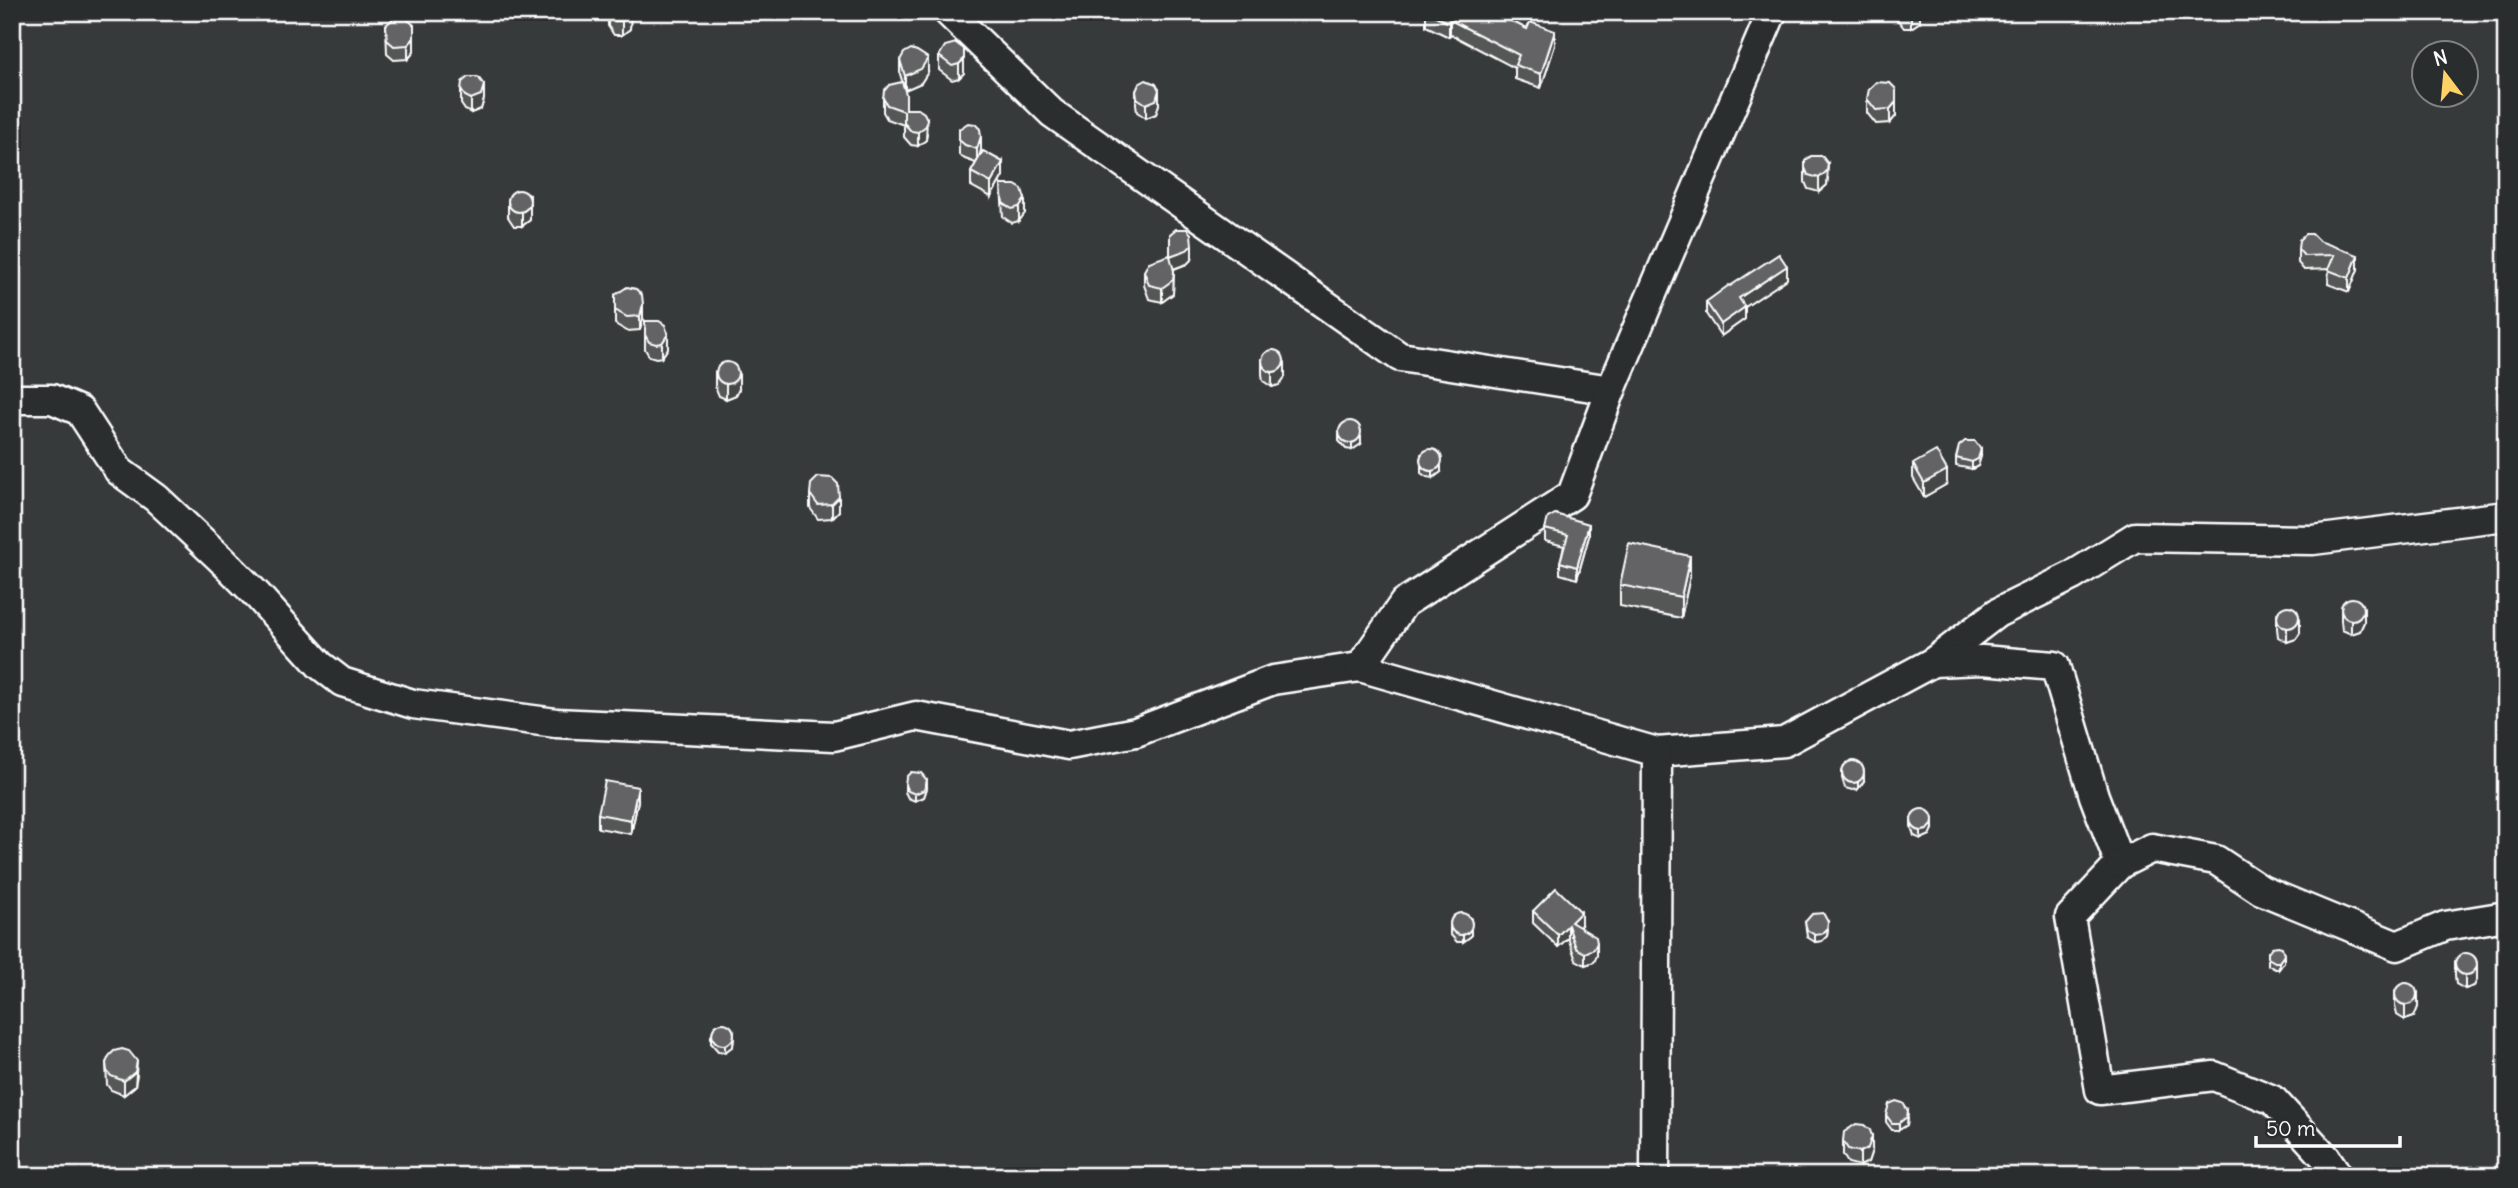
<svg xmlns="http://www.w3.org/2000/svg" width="2518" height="1188" viewBox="0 0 2518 1188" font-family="Delius,sans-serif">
<rect width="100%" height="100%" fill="#373a3b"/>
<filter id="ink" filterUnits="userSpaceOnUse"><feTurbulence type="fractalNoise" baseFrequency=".0143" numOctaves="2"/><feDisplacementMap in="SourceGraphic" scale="14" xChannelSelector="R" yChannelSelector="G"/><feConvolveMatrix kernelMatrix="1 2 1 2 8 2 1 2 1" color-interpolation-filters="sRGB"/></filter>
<g filter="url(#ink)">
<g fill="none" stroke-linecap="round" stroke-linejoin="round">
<g stroke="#fff" stroke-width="33">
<g id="minor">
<polyline points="948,12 1052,113 1400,357 1611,390"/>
<polyline points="12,399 52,399 80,411 119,471 156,498 221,559 258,596 320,665 342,682 413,704 556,723 834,736 916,716 1069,745 1136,732 1273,680 1360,667"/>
<polyline points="1933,662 1997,613 2072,576 2135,537 2313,540 2506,516"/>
<polyline points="1657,752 1784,742 1933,662 1982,660 2055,666 2094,796 2120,864 2070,917 2100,1090 2214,1076 2273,1100 2326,1158 2338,1176"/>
<polyline points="2120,864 2152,848 2216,860 2261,890 2397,946 2445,926 2506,916"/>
<polyline points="1655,1176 1657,752 1360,667 1404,603 1572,495 1611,390 1772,12"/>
</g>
</g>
<use href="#minor" stroke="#2a2d2e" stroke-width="28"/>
</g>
<g fill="#555657" stroke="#fff" stroke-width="2">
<polygon points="608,12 631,12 630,29 622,35 614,35 608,26"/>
<polygon points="1426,12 1494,12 1555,45 1541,88 1515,79 1515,68 1450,34 1449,37 1426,26"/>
<polygon points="1897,12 1920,12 1920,22 1911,28 1904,28 1897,19"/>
<polygon points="386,25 414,38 414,52 408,59 394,60 387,54"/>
<polygon points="956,43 964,73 959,78 952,80 939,70 939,56"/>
<polygon points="900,60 928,72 921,83 905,90 900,74"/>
<polygon points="1890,83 1896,116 1890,123 1876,124 1867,113 1867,99"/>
<polygon points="461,90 484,99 481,109 471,113 465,110 461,104"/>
<polygon points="1136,91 1159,104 1156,114 1146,118 1137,112 1136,105"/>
<polygon points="883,98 906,109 927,133 926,140 918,146 911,145 904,137 904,125 887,119 883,112"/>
<polygon points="959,129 981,150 978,160 1003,176 991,197 971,186 971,172 976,163 965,159 959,155"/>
<polygon points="1805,168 1828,178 1827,185 1819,192 1808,189 1805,182"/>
<polygon points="1001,185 1025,213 1019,221 1012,223 1003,217"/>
<polygon points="530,195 530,220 522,226 514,226 508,217 508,203"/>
<polygon points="2319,241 2358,269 2349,292 2328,284 2329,269 2304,270 2298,263 2298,249"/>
<polygon points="1170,255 1192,259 1187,264 1174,269 1173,294 1162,302 1149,299 1144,285 1144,271"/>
<polygon points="1787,279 1745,307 1745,319 1721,336 1706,314 1706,302 1730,286"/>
<polygon points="615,295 643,318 640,330 627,331 615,324"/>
<polygon points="645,321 668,348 662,357 656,358 649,356 645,349"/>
<polygon points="1262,360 1285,377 1279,385 1272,387 1263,381 1262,374"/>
<polygon points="715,372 739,389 736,395 726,399 719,396 715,386"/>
<polygon points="1339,434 1361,444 1352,450 1346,449 1339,441"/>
<polygon points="1421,455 1441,472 1433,478 1427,477 1421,473"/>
<polygon points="1981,456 1978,466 1972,469 1956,466 1956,458"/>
<polygon points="1913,464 1947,484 1924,497 1913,478"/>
<polygon points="818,477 839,511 832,518 818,519 810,508 810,494"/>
<polygon points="1545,529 1589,536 1577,579 1560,574 1560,562 1564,546 1545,541"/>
<polygon points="1690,576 1681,618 1620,606 1620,585"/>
<polygon points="2341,607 2364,622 2360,631 2351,634 2342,630 2341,621"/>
<polygon points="2277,614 2300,633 2296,639 2287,642 2278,637 2277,628"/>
<polygon points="1842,771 1864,781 1858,789 1852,790 1845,788 1842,778"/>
<polygon points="905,785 927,788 924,797 915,801 908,798 905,792"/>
<polygon points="638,801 631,834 598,828 598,814"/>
<polygon points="1911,819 1933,829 1930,835 1921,839 1914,836 1911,826"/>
<polygon points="1533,911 1581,925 1579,927 1597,955 1594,962 1585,965 1576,960 1568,938 1558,947 1533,923"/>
<polygon points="1471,919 1471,936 1463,942 1457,942 1450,934 1450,926"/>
<polygon points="1805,922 1828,929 1827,936 1822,941 1815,942 1807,937"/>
<polygon points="2268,952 2284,962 2279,969 2275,969 2268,965"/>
<polygon points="2455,962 2477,980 2474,986 2465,989 2456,984 2455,976"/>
<polygon points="2395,992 2418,1007 2414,1017 2405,1020 2397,1015 2395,1006"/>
<polygon points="711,1036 734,1039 733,1046 725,1052 718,1051 711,1043"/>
<polygon points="106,1063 137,1075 135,1086 124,1095 111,1090 107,1085"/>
<polygon points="1886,1115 1908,1118 1907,1125 1899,1130 1892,1130 1886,1122"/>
<polygon points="1843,1141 1872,1150 1868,1162 1860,1166 1848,1163 1843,1155"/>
</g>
<g fill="#454647" stroke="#fff" stroke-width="2">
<polygon points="631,12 630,29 622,35 622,21"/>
<polygon points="1914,12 1920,12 1920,22 1911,28 1911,14"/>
<polygon points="1450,20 1450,34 1449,37 1449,23"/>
<polygon points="1555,31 1555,45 1541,88 1541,74"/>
<polygon points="414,38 414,52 408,59 408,45"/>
<polygon points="928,58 928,72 921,83 905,90 905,76"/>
<polygon points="964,59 964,73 959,78 959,64"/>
<polygon points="484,85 484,99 481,109 471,113 471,99"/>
<polygon points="1159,90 1159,104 1156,114 1146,118 1146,104"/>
<polygon points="1896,102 1896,116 1890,123 1890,109"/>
<polygon points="927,119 926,140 918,146 918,132"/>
<polygon points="981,136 981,150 977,163 977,149"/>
<polygon points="1003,162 1003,176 991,197 991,183"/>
<polygon points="1828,164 1827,185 1819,192 1819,178"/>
<polygon points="1025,199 1025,213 1019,221 1019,207"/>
<polygon points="530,206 530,220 522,226 522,212"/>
<polygon points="1192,245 1192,259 1187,264 1170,270 1170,256"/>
<polygon points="2358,255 2358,269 2349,292 2349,278"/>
<polygon points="1787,266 1787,279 1739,311 1739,298"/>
<polygon points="1174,271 1173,294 1162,302 1162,288"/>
<polygon points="643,304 643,318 640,330 640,316"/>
<polygon points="1745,307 1745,319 1721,336 1721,324"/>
<polygon points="668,334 668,348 662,357 662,343"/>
<polygon points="1285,363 1285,377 1279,385 1272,387 1272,373"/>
<polygon points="739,375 739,389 736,395 726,399 726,385"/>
<polygon points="1361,437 1361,444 1352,450 1352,443"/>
<polygon points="1981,449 1981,456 1978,466 1972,469 1972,462"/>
<polygon points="1441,465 1441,472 1433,478 1433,471"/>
<polygon points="1947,470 1947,484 1924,497 1924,483"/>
<polygon points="839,497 839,511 832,518 832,504"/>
<polygon points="1589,524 1589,536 1577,579 1577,567"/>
<polygon points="1690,556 1690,576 1681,618 1681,597"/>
<polygon points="2364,608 2364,622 2360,631 2351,634 2351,620"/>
<polygon points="2300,619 2300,633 2296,639 2287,642 2287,628"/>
<polygon points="1864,774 1864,781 1858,789 1858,782"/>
<polygon points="927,780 927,788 924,797 915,801 915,794"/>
<polygon points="638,787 638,801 631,834 631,820"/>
<polygon points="1933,822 1933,829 1930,835 1921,839 1921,832"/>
<polygon points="1581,912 1581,925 1571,935 1571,922"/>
<polygon points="1828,922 1827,936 1822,941 1815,942 1815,935"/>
<polygon points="1568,925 1568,938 1558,947 1558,935"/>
<polygon points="1471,929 1471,936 1463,942 1463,935"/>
<polygon points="1597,943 1597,955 1594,962 1585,965 1585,953"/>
<polygon points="2284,955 2284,962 2279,969 2279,962"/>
<polygon points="2477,966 2477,980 2474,986 2465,989 2465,975"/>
<polygon points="2418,993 2418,1007 2414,1017 2405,1020 2405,1006"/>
<polygon points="734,1032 733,1046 725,1052 725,1045"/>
<polygon points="137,1061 135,1086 124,1095 124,1081"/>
<polygon points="1908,1111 1907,1125 1899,1130 1899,1123"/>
<polygon points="1872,1136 1872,1150 1868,1162 1860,1166 1860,1152"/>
</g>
<g fill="#636465" stroke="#fff" stroke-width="2">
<polygon points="608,12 630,12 630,15 622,21 614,21"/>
<polygon points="1428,12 1494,12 1527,29 1530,22 1555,31 1541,74 1515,65 1519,55 1450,20 1449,23"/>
<polygon points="394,18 407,19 414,25 414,38 408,45 394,46 387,40 386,25"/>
<polygon points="956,43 964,49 964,59 959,64 952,66 939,56 945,46"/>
<polygon points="911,49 917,51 928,58 921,69 905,76 900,60 904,53"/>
<polygon points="468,77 478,77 484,85 481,95 471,99 465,96 461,90 462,82"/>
<polygon points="1146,80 1156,84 1159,90 1156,100 1146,104 1137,98 1136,91 1139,84"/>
<polygon points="902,82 906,94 906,109 918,109 924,113 927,119 926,126 918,132 911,131 904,123 904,111 887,105 883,98 884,91 889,85"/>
<polygon points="1876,82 1890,83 1896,89 1896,102 1890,109 1876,110 1867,99 1869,89"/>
<polygon points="968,123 975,124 980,129 981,136 977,149 965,145 959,140 959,129"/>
<polygon points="983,151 1003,162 991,183 971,172"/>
<polygon points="1811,156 1822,156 1828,164 1827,171 1819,178 1808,175 1805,168 1805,161"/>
<polygon points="1001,185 1015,185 1022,189 1025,199 1019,207 1012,209 1003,203"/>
<circle cx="519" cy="201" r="11"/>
<polygon points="1176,229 1187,229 1191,234 1192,245 1187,250 1170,256 1174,271 1173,280 1162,288 1149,285 1144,271 1149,262 1170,255 1170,234"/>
<polygon points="2305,234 2312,234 2319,241 2358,255 2349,278 2328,270 2334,255 2304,256 2298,249 2299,240"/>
<polygon points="1779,254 1787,266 1739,298 1745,307 1721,324 1706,302 1729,285 1730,286"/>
<polygon points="627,287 636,289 642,295 643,304 640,316 627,317 615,310 615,295"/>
<polygon points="645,321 659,321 665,325 668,334 662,343 656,344 649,342 645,335"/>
<circle cx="1273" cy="361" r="11"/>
<circle cx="727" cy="373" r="11"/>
<circle cx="1350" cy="432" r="11"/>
<polygon points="1965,441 1975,441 1981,449 1978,459 1972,462 1956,458 1959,446"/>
<circle cx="1431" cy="460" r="11"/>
<polygon points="1936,451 1947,470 1924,483 1913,464"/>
<polygon points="818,477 832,478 838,484 839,497 832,504 818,505 810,494 811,484"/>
<polygon points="1555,514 1589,524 1577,567 1560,562 1568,535 1545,529 1548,518"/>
<polygon points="1629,543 1690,556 1681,597 1620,585"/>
<circle cx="2352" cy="609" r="11"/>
<circle cx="2288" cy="617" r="11"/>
<circle cx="1853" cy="772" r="11"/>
<polygon points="911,772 921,773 927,780 924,790 915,794 908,791 905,785 906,777"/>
<polygon points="605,781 638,787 631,820 598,814"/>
<circle cx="1922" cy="820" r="11"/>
<polygon points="1556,888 1581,912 1571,922 1596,937 1597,943 1594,949 1585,953 1576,948 1568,925 1558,935 1533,911"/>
<polygon points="1823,913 1828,922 1827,929 1822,934 1815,935 1807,930 1805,922 1812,914"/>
<circle cx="1461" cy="924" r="11"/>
<polygon points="2278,946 2282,947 2284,955 2279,962 2275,962 2268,958 2268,952 2272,947"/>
<circle cx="2466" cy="964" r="11"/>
<circle cx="2406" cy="994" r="11"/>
<circle cx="723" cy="1034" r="11"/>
<polygon points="122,1049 129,1051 137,1061 135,1072 124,1081 111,1076 107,1071 106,1063 109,1056 114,1051"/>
<polygon points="1896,1101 1903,1103 1908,1111 1907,1117 1899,1123 1892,1123 1886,1115 1889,1104"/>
<polygon points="1856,1124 1864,1125 1870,1130 1872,1136 1868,1148 1860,1152 1848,1149 1843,1141 1844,1132"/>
</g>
</g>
<rect width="2518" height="1188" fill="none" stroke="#2a2d2e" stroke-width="42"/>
<rect x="21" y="21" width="2476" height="1146" fill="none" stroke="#fff" stroke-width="2.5" filter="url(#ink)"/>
<g transform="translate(2445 74) rotate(344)"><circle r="33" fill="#2a2d2e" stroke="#7f8182" stroke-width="2"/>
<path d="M0-5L12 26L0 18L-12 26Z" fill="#ffd166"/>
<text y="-10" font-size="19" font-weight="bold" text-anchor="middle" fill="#ffffff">N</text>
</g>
<path d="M2256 1136v10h144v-10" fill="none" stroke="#ffffff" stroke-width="3.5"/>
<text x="2266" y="1136" font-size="21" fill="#ffffff" stroke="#2a2d2e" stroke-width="5" paint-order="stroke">50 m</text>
</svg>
